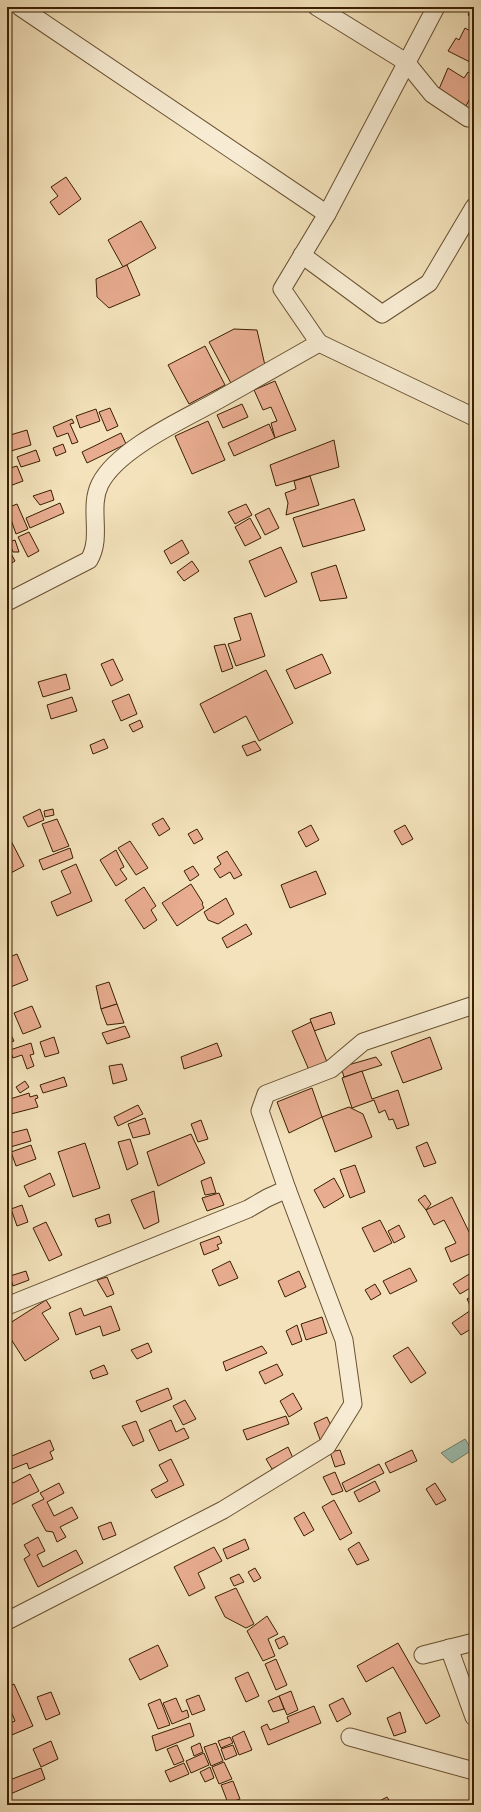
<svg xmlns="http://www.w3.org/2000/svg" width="481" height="1812" viewBox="0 0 481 1812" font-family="'Libre Bodoni',serif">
<rect width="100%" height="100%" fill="#f3e2bb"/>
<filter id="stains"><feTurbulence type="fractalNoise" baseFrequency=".005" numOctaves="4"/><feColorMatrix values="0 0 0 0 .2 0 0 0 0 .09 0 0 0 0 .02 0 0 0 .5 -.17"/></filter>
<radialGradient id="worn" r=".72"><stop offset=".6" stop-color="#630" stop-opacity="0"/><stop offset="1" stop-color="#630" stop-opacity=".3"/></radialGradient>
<polygon fill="#9bbeb1" stroke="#747e6b" points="465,1439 472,1450 452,1463 441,1453"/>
<g fill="#e8ac90" stroke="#3a1f03">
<polygon points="472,7 474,7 474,18 468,15"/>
<polygon points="465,28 474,33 474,64 448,51 456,38 459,40"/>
<polygon points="448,68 464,78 468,72 474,75 474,91 466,106 439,89"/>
<polygon points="66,177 81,199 59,215 50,202 58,196 51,187"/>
<polygon points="141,221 156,248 123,267 108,240"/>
<polygon points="127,265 140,295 109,308 97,297 96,279"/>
<polygon points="234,329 257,330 266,370 233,387 209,342"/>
<polygon points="205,346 225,385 189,404 168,365"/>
<polygon points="275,381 296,430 275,438 271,423 277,421 271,407 263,410 254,390"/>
<polygon points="242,404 248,417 223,428 217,415"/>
<polygon points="110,408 118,426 107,431 99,412"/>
<polygon points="96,409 100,421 80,428 76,416"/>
<polygon points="72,419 74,423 70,424 78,442 72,444 68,433 57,437 53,427"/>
<polygon points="208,421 225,460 192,474 175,436"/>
<polygon points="269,424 275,438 234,456 228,443"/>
<polygon points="27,430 31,445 11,451 11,456 7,457 7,436"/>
<polygon points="121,433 126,444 87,463 82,452"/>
<polygon points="334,440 339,467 276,486 270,465"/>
<polygon points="63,444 66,452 56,456 53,448"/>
<polygon points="36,450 40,461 21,467 17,457"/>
<polygon points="17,466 23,481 7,487 7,477 9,477 7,469"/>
<polygon points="310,476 319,505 286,515 288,503 285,493 296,489 294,481"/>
<polygon points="51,490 54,500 40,505 33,496"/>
<polygon points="354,499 365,530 303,547 293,518"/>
<polygon points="60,503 64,513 30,528 26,518"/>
<polygon points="17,504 28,529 16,534 7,508"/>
<polygon points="246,504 252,515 235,524 228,512"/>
<polygon points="269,508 279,528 265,535 255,515"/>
<polygon points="250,518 261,538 245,546 235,527"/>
<polygon points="29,532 39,551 28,557 18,537"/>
<polygon points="15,540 19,552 13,552 9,542"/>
<polygon points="182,540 189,553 171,564 164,551"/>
<polygon points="7,546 15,561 7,566"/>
<polygon points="281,547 297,582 265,597 249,561"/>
<polygon points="192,561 199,571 184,581 177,572"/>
<polygon points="336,565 347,598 320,601 311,573"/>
<polygon points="251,613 265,656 236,666 228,644 241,640 234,618"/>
<polygon points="225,644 233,668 222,672 214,646"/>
<polygon points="322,654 331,673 295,689 286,670"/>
<polygon points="113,659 123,680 111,686 101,664"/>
<polygon points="266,670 293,723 259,741 246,716 214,733 200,704"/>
<polygon points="66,674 70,689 43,697 38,682"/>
<polygon points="129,694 137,714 121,721 112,701"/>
<polygon points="72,697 77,711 51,719 47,705"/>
<polygon points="140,720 143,727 133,732 129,725"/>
<polygon points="104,739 108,748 93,754 90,745"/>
<polygon points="255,741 261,750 247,756 242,746"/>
<polygon points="40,809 44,820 28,827 23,817"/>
<polygon points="53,809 54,815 45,817 44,811"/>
<polygon points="163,818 170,829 159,836 152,824"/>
<polygon points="57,819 69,846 53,852 42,824"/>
<polygon points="311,825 319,840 306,847 298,832"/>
<polygon points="405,825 413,839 402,845 394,831"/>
<polygon points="197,829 203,839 194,844 188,834"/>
<polygon points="7,833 24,866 7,875"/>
<polygon points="130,841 148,868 136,875 118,848"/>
<polygon points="70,848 73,858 43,870 39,860"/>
<polygon points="116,850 124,867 120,869 127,879 116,886 100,860"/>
<polygon points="227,851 242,875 234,879 230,872 220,878 214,869 221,864 217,857"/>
<polygon points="76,864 92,901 57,916 51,902 71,893 61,871"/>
<polygon points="193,866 199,875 190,881 184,871"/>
<polygon points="316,871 326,894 290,908 281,885"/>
<polygon points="191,884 203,903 202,904 204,908 177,926 162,903"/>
<polygon points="144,887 156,906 151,910 157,920 144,929 125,900"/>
<polygon points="226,898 234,914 218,924 208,920 204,912"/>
<polygon points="246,924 252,934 227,948 222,938"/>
<polygon points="17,954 28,980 8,988 7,958"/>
<polygon points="109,982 117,1004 101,1009 96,986"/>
<polygon points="117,1004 124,1023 107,1025 101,1009"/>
<polygon points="32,1006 41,1027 23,1034 14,1013"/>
<polygon points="331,1012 335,1024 314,1031 310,1019"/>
<polygon points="311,1022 327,1062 309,1070 292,1031"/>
<polygon points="125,1026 130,1037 107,1044 102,1033"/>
<polygon points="10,1033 14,1041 7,1044 7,1034"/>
<polygon points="54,1037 59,1053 45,1057 40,1042"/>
<polygon points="430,1037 442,1069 403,1083 391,1052"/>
<polygon points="31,1043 34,1054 30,1055 34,1066 27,1069 22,1055 13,1058 10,1050"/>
<polygon points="217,1043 222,1056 184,1069 181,1057"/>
<polygon points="376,1057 382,1065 344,1077 341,1067"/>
<polygon points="122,1064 127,1080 113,1084 109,1066"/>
<polygon points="362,1071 372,1099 398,1090 409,1125 397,1129 393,1119 389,1120 385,1110 379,1113 374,1100 352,1108 342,1078"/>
<polygon points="64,1077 67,1086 43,1093 40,1085"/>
<polygon points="25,1081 29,1087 20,1093 16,1087"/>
<polygon points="312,1088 322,1117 289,1133 277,1102"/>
<polygon points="29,1093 30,1097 37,1095 38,1098 35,1099 38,1107 7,1115 7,1100"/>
<polygon points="138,1105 143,1114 118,1126 114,1117"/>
<polygon points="349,1107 363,1114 372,1137 335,1152 322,1117"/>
<polygon points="145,1118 150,1134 133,1138 128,1124"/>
<polygon points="201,1120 208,1139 198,1142 191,1124"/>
<polygon points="27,1129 31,1141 7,1148 7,1134"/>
<polygon points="191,1134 205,1163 158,1186 147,1152"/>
<polygon points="130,1139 138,1164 127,1170 118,1142"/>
<polygon points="427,1142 436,1163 424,1167 416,1147"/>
<polygon points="85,1143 100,1188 73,1197 58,1152"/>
<polygon points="31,1145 36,1159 16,1166 11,1152"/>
<polygon points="355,1165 365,1192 350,1198 340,1170"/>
<polygon points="50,1173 55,1185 29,1197 24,1186"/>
<polygon points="211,1177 216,1193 205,1195 201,1181"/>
<polygon points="334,1178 344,1196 324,1208 314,1190"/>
<polygon points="154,1191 159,1222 144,1229 131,1200"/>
<polygon points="219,1193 224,1205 207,1211 202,1198"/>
<polygon points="425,1195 431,1204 426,1210 418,1200"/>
<polygon points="452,1197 474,1242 474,1252 451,1262 445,1248 456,1243 444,1220 434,1225 426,1210"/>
<polygon points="22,1205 28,1222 17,1226 11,1209"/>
<polygon points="109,1214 111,1223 98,1227 95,1219"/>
<polygon points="380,1220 392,1243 374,1252 362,1228"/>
<polygon points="46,1222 62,1255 49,1261 33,1228"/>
<polygon points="399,1225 405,1237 394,1243 388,1231"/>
<polygon points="219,1236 222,1243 217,1245 219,1249 204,1255 200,1243"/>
<polygon points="230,1261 238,1278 219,1286 212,1270"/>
<polygon points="410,1268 417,1281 390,1294 383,1281"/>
<polygon points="26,1271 29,1280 13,1286 10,1276"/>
<polygon points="299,1271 306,1287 285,1297 278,1281"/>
<polygon points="471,1273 474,1277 474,1291 472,1287 460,1294 453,1284"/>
<polygon points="107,1277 114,1294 107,1297 97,1280"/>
<polygon points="375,1284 381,1294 371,1300 365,1290"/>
<polygon points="474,1295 474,1308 472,1309 467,1299"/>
<polygon points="46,1300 51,1308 42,1313 59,1339 25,1361 7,1333 7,1325"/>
<polygon points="111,1306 120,1330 103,1336 100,1326 76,1335 69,1313 81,1308 84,1316"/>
<polygon points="474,1308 474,1333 471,1329 461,1335 452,1323"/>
<polygon points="322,1317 327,1333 306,1340 301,1324"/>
<polygon points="297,1325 302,1341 292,1345 286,1331"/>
<polygon points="148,1343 152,1352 137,1359 131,1350"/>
<polygon points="262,1346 267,1353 226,1371 223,1362"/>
<polygon points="408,1347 426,1373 411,1383 393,1356"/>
<polygon points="277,1364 283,1375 265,1384 259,1372"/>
<polygon points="104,1365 108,1374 93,1379 90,1371"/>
<polygon points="168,1388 172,1399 141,1412 136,1401"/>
<polygon points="293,1393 302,1409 289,1417 280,1401"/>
<polygon points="185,1400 196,1419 183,1425 173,1406"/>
<polygon points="286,1416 289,1424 247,1440 243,1430"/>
<polygon points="327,1417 333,1430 321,1442 314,1423"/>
<polygon points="171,1420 176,1432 184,1428 189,1438 159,1451 149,1430"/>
<polygon points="136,1421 144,1441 133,1446 122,1426"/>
<polygon points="50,1440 54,1450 50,1452 53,1459 29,1469 27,1463 7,1471 7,1458"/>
<polygon points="288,1447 293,1458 272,1469 266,1459"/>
<polygon points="340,1450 345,1464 335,1467 330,1452"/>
<polygon points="412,1450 417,1461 390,1473 385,1463"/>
<polygon points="171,1459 184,1485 156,1498 151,1490 168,1481 159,1465"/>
<polygon points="379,1464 384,1473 346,1492 342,1483"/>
<polygon points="335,1472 343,1491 332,1495 323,1477"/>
<polygon points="30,1474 39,1491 7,1507 7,1481 10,1479 13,1483"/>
<polygon points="375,1481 380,1491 359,1502 354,1492"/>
<polygon points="59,1483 64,1493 47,1502 54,1516 72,1507 78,1518 60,1527 66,1537 57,1542 53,1532 46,1531 32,1505 44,1499 40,1493"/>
<polygon points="435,1483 446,1500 436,1505 426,1489"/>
<polygon points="334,1500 352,1533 340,1540 322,1507"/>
<polygon points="304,1512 314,1530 304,1536 294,1518"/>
<polygon points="111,1522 116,1535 103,1540 98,1527"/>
<polygon points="38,1537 45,1551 37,1555 43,1567 76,1550 83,1563 38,1587 24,1559 30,1555 24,1545"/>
<polygon points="245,1539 249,1549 227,1559 223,1549"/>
<polygon points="359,1542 369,1560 357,1565 348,1549"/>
<polygon points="214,1547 222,1561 198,1573 205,1588 189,1596 174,1567"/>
<polygon points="255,1568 261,1578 254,1582 248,1572"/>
<polygon points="239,1574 244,1582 234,1586 230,1578"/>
<polygon points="236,1588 254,1624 246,1628 225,1617 215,1597"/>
<polygon points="267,1616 278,1634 268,1639 275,1656 263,1661 247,1631"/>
<polygon points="284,1636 288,1644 279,1649 275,1640"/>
<polygon points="398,1643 440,1716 426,1724 393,1667 366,1682 357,1666"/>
<polygon points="158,1645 168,1666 140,1680 129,1659"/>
<polygon points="276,1659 287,1685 276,1690 265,1664"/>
<polygon points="248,1672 259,1696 246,1702 235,1678"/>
<polygon points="14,1684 33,1726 7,1737 7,1724 15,1721 10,1709 7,1710 7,1687"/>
<polygon points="291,1691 298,1710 287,1715 279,1696"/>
<polygon points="51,1692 60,1714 46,1720 37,1697"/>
<polygon points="199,1695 205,1710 192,1715 186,1700"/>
<polygon points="279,1696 284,1709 273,1712 268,1701"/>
<polygon points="176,1698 182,1712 187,1710 189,1717 172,1724 163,1703"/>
<polygon points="343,1698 351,1714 337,1722 329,1705"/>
<polygon points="160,1699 170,1725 158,1729 148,1704"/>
<polygon points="314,1706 321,1723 268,1745 261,1727 267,1724 270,1730 289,1722 287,1717"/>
<polygon points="400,1712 406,1732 394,1736 387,1718"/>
<polygon points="190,1723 194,1736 156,1751 152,1736"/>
<polygon points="244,1731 252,1750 239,1755 232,1737"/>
<polygon points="230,1737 233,1743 221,1748 218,1741"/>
<polygon points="51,1741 58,1759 41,1767 33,1749"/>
<polygon points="200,1743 203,1752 194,1756 191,1747"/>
<polygon points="216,1743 223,1761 211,1766 204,1747"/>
<polygon points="177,1745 184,1761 174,1765 167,1749"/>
<polygon points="233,1745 237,1755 225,1760 221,1749"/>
<polygon points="204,1753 209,1765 191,1773 186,1761"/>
<polygon points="224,1762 232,1779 219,1784 212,1767"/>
<polygon points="184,1763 189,1774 170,1782 165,1771"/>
<polygon points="210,1767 214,1778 205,1782 200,1772"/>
<polygon points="41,1768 45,1779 8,1795 7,1781"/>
<polygon points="233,1781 240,1799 228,1803 221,1785"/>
<polygon points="387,1797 392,1805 372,1805"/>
</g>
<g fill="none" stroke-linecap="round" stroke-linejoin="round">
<g stroke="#685031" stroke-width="19">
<g id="minor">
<polyline points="20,7 327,214"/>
<polyline points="317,7 406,62 432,94 468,118 474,117"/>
<polyline points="302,255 382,314 429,283 474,207"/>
<polyline points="319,343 474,417"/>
<path d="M7,602L89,560C103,537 88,508 100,484C117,450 180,421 213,403C248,383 283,363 319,343L282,289L327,214L436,7"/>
<polyline points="7,1306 248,1209 267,1198 287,1189 260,1111 266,1094 331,1069 363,1042 474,1005"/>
<polyline points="7,1621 223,1510 327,1446 353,1404 344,1340 287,1189"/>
<polyline points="449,1648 474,1717"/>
<polyline points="423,1655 474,1642"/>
<polyline points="350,1737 474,1771"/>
</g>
</g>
<use href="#minor" stroke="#f7ecd3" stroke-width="17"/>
</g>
<rect width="481" height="1812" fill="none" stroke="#f3e2bb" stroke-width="24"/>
<rect x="8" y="8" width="465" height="1796" fill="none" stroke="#3a1f03" stroke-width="2"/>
<rect x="12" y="12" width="457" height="1788" fill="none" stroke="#3a1f03"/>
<rect width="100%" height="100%" filter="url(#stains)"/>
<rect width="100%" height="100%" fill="url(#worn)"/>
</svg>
